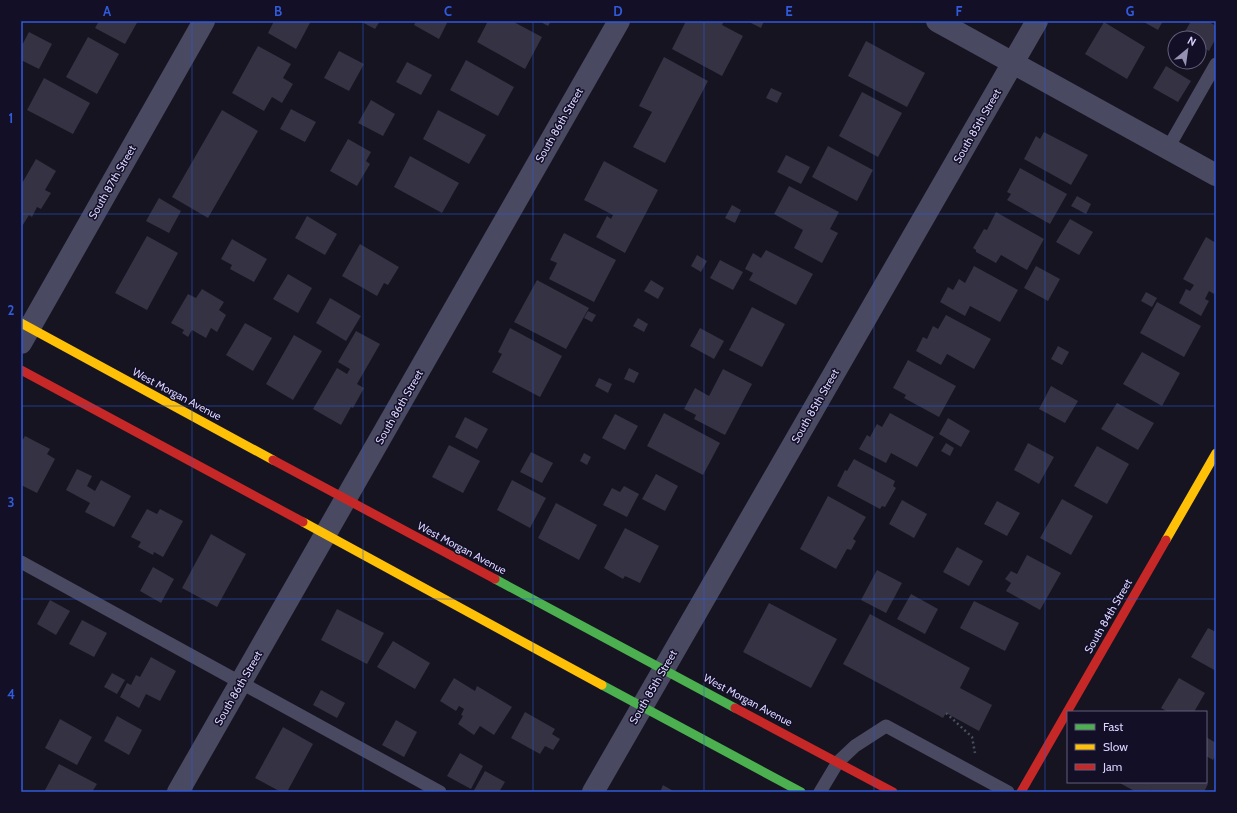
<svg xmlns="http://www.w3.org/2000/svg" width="1237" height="813" viewBox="0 0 1237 813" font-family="Cabin,sans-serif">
<rect width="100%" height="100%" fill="#161421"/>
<g fill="#343243">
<polygon points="99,21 138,21 125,44 95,28"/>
<polygon points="274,21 311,21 296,49 268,33"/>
<polygon points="360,21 380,21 375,29"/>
<polygon points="416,21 448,21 439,39 414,25"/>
<polygon points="488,21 512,21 542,37 525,69 477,42"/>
<polygon points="539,21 551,21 548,26"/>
<polygon points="686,21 724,21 722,25 743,36 722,76 672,49"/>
<polygon points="747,21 764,21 761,28"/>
<polygon points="1142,21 1163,21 1158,30"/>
<polygon points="1191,21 1208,21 1216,26 1216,38 1209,51 1199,45 1199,38 1187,38 1183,35"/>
<polygon points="1104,22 1145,47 1127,79 1085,54"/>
<polygon points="29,32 52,44 39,69 21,60 21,47"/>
<polygon points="88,37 119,54 97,94 66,77"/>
<polygon points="866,41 925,73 907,107 848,76"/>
<polygon points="258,46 291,64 283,78 293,84 282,103 272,97 264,111 232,93"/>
<polygon points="339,51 364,64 349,91 324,78"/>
<polygon points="664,57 708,81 665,163 633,147 652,112 639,106"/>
<polygon points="466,60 514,87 498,116 450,90"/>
<polygon points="407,62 432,75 421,95 396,82"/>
<polygon points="1166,66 1191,81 1178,102 1153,88"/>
<polygon points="44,78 90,103 73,134 27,110"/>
<polygon points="771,88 782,93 777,103 766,98"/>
<polygon points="862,92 902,113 878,157 839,136"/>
<polygon points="371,100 395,114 383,136 358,123"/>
<polygon points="291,109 316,122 305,142 280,129"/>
<polygon points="222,110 258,131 208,218 172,197"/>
<polygon points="438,110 486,135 469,164 423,139"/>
<polygon points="1044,132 1088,155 1071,185 1024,159 1036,136 1040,139"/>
<polygon points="348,139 371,152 366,161 370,164 357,186 330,171"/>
<polygon points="828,146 873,170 857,201 812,177"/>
<polygon points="786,155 810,167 801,184 777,172"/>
<polygon points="410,156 459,183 442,213 394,187"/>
<polygon points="36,159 56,171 45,190 51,193 41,209 37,207 32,217 29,215 21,228 21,185"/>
<polygon points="604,161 658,190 625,253 596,237 607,216 611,219 613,215 584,200"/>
<polygon points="1020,168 1067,194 1050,224 1007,200 1011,194 1007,192"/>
<polygon points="789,186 839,212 830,229 838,233 822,263 794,248 803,230 774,214"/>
<polygon points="1077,196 1091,204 1086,214 1071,206"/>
<polygon points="159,198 181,211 169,233 146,221"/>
<polygon points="732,205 741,210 735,223 725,218"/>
<polygon points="996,212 1044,239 1027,270 1001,255 996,263 976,252 976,250 973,248 984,229 987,230"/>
<polygon points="307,216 337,234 325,255 295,238"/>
<polygon points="1070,219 1093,232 1079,255 1056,242"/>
<polygon points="564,233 616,260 594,302 549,279 557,263 550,260"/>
<polygon points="147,236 178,253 147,310 115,293"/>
<polygon points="1206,237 1216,243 1216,289 1214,294 1209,291 1205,299 1209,301 1201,316 1179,303 1186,289 1190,291 1194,285 1183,279"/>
<polygon points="232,239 267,259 254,282 230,269 232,265 221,259"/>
<polygon points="360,244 399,267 388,285 384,283 377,296 342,276"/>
<polygon points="766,250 813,274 796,305 749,280 753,273 745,269 753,253 761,258"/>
<polygon points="697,255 707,261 701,272 691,266"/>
<polygon points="720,260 743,272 733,290 710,278"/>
<polygon points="974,266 1018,290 1000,322 970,306 965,316 940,302 948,287 953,290 959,279 965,283"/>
<polygon points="1036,266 1060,279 1048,301 1024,288"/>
<polygon points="288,274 312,288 298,313 273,299"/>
<polygon points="537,280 589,308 566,349 514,322"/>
<polygon points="651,280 664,288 658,299 644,291"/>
<polygon points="202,289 224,302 219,310 226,315 217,332 211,328 206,338 192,330 188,337 182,333 184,330 171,323 188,294 196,298"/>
<polygon points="1146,292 1157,298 1152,307 1141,301"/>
<polygon points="330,298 361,316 346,341 316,323"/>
<polygon points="1157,302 1201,326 1184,357 1140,333"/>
<polygon points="752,307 785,324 762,367 729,350"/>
<polygon points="588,311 596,315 592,322 584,318"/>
<polygon points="946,315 991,339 974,369 947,354 941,365 916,351 923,337 927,339 933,326 938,329"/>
<polygon points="638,318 648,324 644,332 633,326"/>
<polygon points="245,323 272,338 253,371 226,355"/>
<polygon points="510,328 562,356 540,397 492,372 502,354 498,352"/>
<polygon points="700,328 724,341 714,359 690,346"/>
<polygon points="356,331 380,344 357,384 364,388 353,408 351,407 341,425 313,409 337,368 347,374 350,369 338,362"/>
<polygon points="294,335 322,351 293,400 266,384"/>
<polygon points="1058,346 1069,352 1062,365 1051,359"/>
<polygon points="1142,352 1180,373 1162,406 1123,384"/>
<polygon points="908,360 956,386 939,417 904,398 906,395 893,388"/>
<polygon points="629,368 639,373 634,383 624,379"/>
<polygon points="723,369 752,384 725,435 694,419 696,415 684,409 695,388 709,396"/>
<polygon points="599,378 612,384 608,393 595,386"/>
<polygon points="1051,386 1078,401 1065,423 1039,409"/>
<polygon points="1117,403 1154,423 1138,450 1101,429"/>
<polygon points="664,413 720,443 703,475 647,446"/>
<polygon points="890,413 934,437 917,467 891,453 886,463 859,449 867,435 870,437 877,424 882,427"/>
<polygon points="615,414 638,426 625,450 602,438"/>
<polygon points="465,417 488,429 477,449 455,437"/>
<polygon points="948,418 970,431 961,447 939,434"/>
<polygon points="25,436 50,449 47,454 55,459 37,493 21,485 21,440 22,441"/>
<polygon points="946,443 954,448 950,456 941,451"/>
<polygon points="1028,443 1054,457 1039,484 1014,470"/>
<polygon points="449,445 480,461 463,493 432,477"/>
<polygon points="1097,446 1129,464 1107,504 1074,486"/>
<polygon points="531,452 553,463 542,483 520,472"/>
<polygon points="584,453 591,457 587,465 580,461"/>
<polygon points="854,459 895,481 893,486 896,488 885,507 882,506 880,509 837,486 845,470 847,471"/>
<polygon points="77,469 92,476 87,486 95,491 101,480 131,496 114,527 85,512 90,503 66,490"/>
<polygon points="656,474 678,486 665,511 642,499"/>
<polygon points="512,480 546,498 530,528 497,510"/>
<polygon points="624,486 639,494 627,517 603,505 612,488 620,492"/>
<polygon points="828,496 866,517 853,539 856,541 851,550 847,549 836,569 800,549"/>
<polygon points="1062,499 1093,516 1071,555 1040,538"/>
<polygon points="902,500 927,514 914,538 889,524"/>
<polygon points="997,501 1020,513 1007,536 984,524"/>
<polygon points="556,503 597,525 579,560 538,538"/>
<polygon points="147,509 157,514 160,509 183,521 163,557 154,552 153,555 138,547 141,542 131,537"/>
<polygon points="625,528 659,546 640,583 625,576 623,579 604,568"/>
<polygon points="211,534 246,554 217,607 182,588"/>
<polygon points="957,547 983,561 969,586 943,572"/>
<polygon points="1027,555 1061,573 1040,610 1006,591 1011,583 1005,579 1011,571 1017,574"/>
<polygon points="153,567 174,579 161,603 140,591"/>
<polygon points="877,570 902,583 886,613 861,600"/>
<polygon points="911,594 938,609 925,634 897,619"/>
<polygon points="50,600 70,611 56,635 37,624"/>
<polygon points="974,601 1019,623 1005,651 960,628"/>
<polygon points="769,603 837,639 811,688 743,652"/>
<polygon points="337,609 384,633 367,664 321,640"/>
<polygon points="870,614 970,668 960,688 992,705 979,731 946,713 943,718 843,664"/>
<polygon points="82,620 107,633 94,657 69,644"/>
<polygon points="1208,628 1216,632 1216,671 1191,657"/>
<polygon points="393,641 430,663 415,689 377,667"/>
<polygon points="151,657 176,671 160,701 146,694 139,708 120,697 127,683 131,685 136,675 140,677"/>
<polygon points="112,673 125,680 117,694 104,687"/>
<polygon points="454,678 475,691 477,686 512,707 494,735 480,726 474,735 458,724 463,716 461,715 464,709 459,706 456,711 440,701"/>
<polygon points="1179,678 1205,693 1194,712 1168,712 1161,708"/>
<polygon points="321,690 345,703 337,718 313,705"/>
<polygon points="525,712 555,729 552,734 560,739 553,750 545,746 540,754 511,738"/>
<polygon points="117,716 142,730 129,755 104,741"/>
<polygon points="60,719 92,737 77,765 45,748"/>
<polygon points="396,720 417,732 404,757 382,745"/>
<polygon points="283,727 313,744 287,792 281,792 255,778"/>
<polygon points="1206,737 1216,743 1216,755 1213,760 1206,756"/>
<polygon points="460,753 483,766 471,789 447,776"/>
<polygon points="59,764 97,784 92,792 44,792"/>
<polygon points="485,771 505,782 499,792 473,792"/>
<polygon points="1118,782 1204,782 1208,784 1204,792 1154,792 1150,790 1149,792 1136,792"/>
<polygon points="663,785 675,792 660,792"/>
</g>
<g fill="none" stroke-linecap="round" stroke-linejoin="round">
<polyline stroke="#44505f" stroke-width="2.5" stroke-dasharray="2 3" stroke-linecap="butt" points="946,713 972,737 975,753"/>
<g stroke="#4a4962" stroke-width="13">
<polyline points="1168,148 1216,64"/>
<polyline points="21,562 440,792"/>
<polyline points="820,792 838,762 855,746 886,726 1008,792"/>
</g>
<g stroke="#4a4962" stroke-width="22">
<polyline points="937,21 1216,175"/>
<polyline points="21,343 204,21"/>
<polyline points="178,792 619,21"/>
<polyline points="593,792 1037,21"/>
</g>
<g stroke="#4caf50" stroke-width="9">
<polyline points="495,579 735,708"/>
<polyline points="602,685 801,792"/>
</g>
<g stroke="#ffc107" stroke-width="9">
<polyline points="21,323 273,460"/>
<polyline points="303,522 602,685"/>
<polyline points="1166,540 1216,453"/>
</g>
<g stroke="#c62828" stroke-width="9">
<polyline points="21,370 303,522"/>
<polyline points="273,460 495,579"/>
<polyline points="735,708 893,792"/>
<polyline points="1021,792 1166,540"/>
</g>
</g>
<path fill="none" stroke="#305bdc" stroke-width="1" stroke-opacity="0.55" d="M192,21V792M363,21V792M533,21V792M704,21V792M874,21V792M1045,21V792M21,214H1216M21,406H1216M21,599H1216"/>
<g text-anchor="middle" stroke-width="3" stroke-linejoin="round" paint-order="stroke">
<g font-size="11" fill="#d9d4ff" stroke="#130f26">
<text transform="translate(559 125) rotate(-60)" y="4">South 86th Street</text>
<text transform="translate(977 126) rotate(-60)" y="4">South 85th Street</text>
<text transform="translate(112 182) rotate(-60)" y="4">South 87th Street</text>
<text transform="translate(177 394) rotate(28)" y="4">West Morgan Avenue</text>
<text transform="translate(815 406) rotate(-60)" y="4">South 85th Street</text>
<text transform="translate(399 407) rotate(-60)" y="4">South 86th Street</text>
<text transform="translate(462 548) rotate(28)" y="4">West Morgan Avenue</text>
<text transform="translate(1108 616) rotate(-60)" y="4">South 84th Street</text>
<text transform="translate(653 687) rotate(-60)" y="4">South 85th Street</text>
<text transform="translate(238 688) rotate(-60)" y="4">South 86th Street</text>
<text transform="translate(748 700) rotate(28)" y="4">West Morgan Avenue</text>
</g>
</g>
<rect width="1237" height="813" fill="none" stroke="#130f26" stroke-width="44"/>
<rect x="1067" y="711" width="140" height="72" fill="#130f26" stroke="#625e7d"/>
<rect x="1075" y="724" width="20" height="6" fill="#4caf50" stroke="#625e7d"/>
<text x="1103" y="731" font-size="12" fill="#d9d4ff">Fast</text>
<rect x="1075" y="744" width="20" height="6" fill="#ffc107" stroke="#625e7d"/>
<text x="1103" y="751" font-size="12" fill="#d9d4ff">Slow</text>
<rect x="1075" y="764" width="20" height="6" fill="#c62828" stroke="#625e7d"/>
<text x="1103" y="771" font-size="12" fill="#d9d4ff">Jam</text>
<g transform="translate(1187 50) rotate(29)"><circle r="19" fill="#130f26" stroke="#625e7d"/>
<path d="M0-3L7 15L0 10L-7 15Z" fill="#9591b1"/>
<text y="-6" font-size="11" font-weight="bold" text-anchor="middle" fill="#d9d4ff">N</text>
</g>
<rect x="22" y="22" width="1193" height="769" fill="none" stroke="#305bdc" stroke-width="1.5"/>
<g font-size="13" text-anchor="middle" font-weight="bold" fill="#305bdc">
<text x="107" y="16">A</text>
<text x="278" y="16">B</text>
<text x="448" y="16">C</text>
<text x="618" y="16">D</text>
<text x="789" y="16">E</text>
<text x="959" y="16">F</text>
<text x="1130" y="16">G</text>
<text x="11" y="123">1</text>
<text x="11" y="315">2</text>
<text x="11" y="507">3</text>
<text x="11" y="699">4</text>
</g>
</svg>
